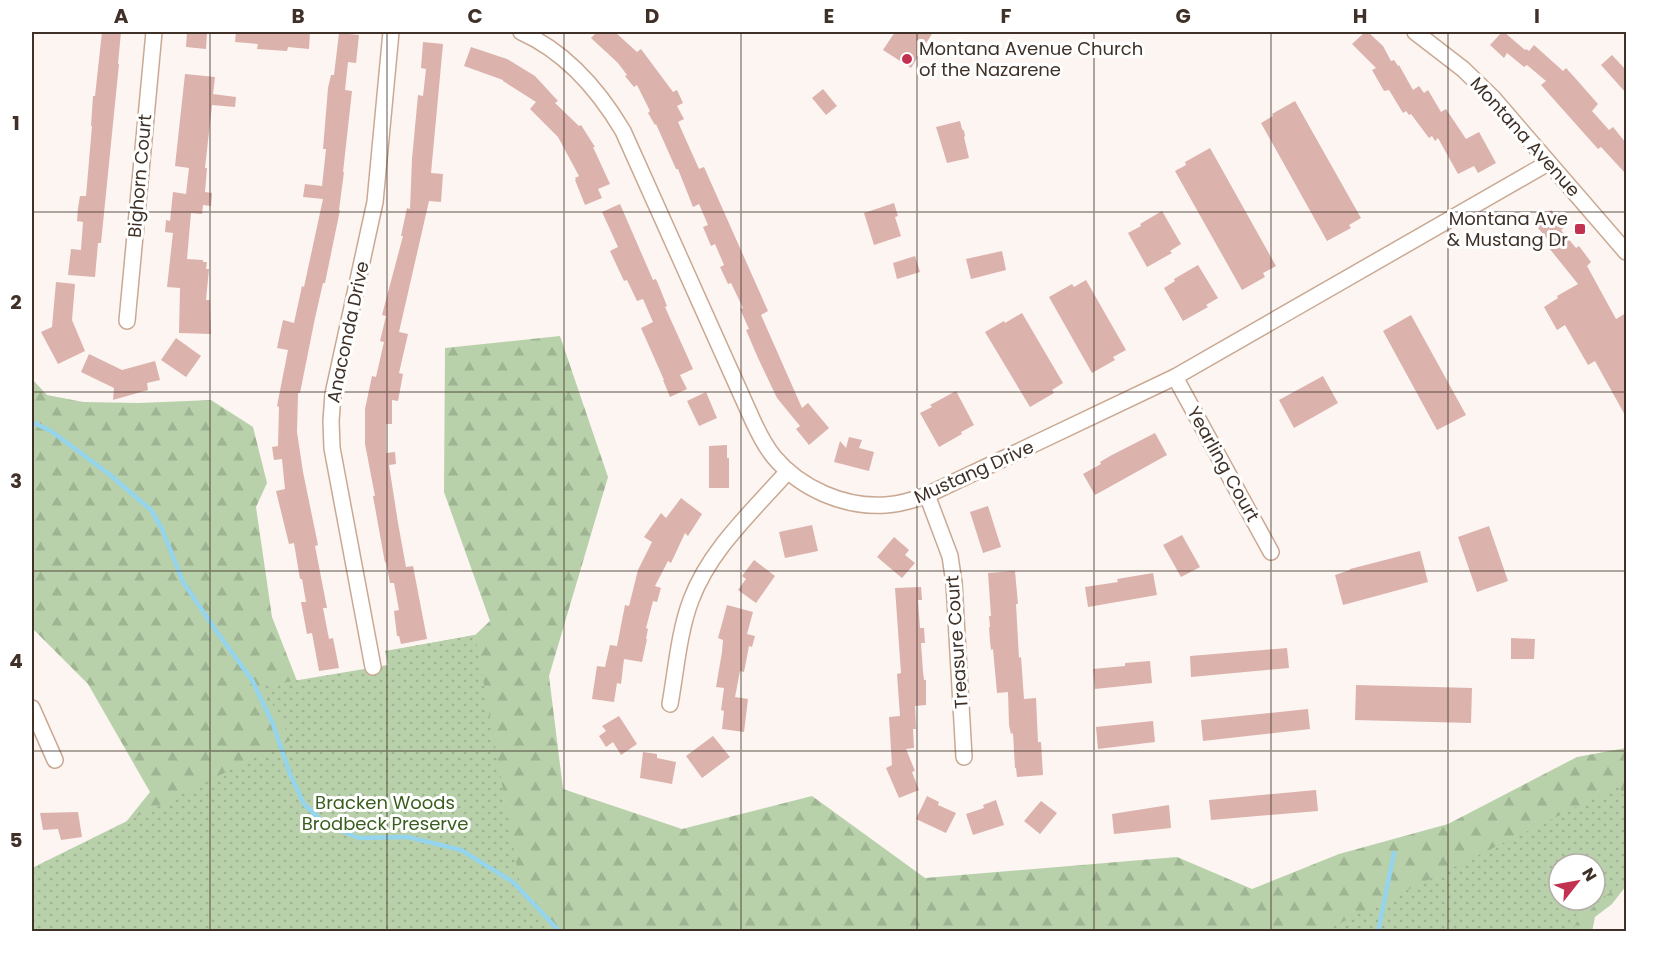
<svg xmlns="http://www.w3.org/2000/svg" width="1658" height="963" viewBox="0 0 1658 963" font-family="Poppins,sans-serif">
<defs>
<pattern id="forest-firs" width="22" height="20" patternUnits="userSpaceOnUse" patternTransform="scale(1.5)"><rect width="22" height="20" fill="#b8d1aa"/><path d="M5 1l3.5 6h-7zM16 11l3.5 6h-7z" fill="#9fb492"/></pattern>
<pattern id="park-dots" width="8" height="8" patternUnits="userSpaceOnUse" patternTransform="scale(1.5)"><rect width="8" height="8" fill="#b8d1aa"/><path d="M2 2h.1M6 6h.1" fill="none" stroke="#9fb492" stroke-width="1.8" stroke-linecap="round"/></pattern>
</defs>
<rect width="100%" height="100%" fill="#fcf5f1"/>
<path fill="url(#forest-firs)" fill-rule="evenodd" d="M560,336L608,477L549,676L563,789L682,829L812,796L925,878L1177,857L1252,889L1339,854L1448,824L1577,757L1626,748V886L1612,904L1595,917L1592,932L32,931L98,857L150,792L88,684L32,628V379L47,395L83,402L139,403L211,400L253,427L267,483L256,507L272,617L297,681L366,733L404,648L475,635L490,621L444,492L445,348ZM1559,864H1595V900H1559Z"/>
<g fill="url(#park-dots)" fill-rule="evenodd">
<polygon points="475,635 522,895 563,931 32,932 32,868 291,740 263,686 388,665 385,651"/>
<path d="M1619,786L1626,801V878L1576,923L1573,931H1324ZM1559,864H1595V900H1559Z"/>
</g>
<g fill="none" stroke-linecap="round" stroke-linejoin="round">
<g stroke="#95d4ed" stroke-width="4.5">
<polyline points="32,422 51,431 109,474 151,510 162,529 183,582 217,632 252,680 273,724 290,774 304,804 326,825 359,838 408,837 461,850 513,882 560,932"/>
<polyline points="1378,932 1394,853"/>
</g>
</g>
<g fill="#dcb2ad">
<polygon points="102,32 121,32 118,64 119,64 101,243 98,243 95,277 68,275 71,249 81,250 83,222 77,221 78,208 80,196 86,196 92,126 91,126 93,96 95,96"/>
<polygon points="187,32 207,32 206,49 186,47"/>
<polygon points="236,32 284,33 284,32 310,32 309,49 288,47 287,51 257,49 258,44 235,42"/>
<polygon points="597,32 615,32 637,52 641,49 673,92 677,90 683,103 677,106 684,119 678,122 699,169 704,167 768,311 761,315 802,408 808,403 829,428 809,445 796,429 800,426 777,398 758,358 746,330 749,329 740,309 743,308 731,283 728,284 720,267 724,265 715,244 711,246 703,227 708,225 699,204 693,207 678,169 676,169 656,124 655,125 648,113 650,111 637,85 634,87 625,76 627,75 618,63 591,38"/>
<polygon points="895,32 933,32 911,68 883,50"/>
<polygon points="1365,32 1368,32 1383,46 1391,61 1394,60 1398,66 1399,65 1413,90 1419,86 1424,93 1428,90 1441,112 1446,109 1466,139 1479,132 1496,163 1478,173 1474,166 1458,174 1438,138 1435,141 1432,136 1429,138 1411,114 1409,115 1406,111 1403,113 1389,90 1384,91 1372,70 1376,68 1352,44"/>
<polygon points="1502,32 1504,32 1525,50 1526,49 1529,51 1534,45 1563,71 1566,68 1576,79 1598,104 1592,111 1609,130 1613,127 1626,143 1626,174 1601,147 1598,149 1541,85 1546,81 1527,65 1524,67 1507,53 1504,58 1490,45"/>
<polygon points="339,33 359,35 356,63 348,62 345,90 352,91 343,172 344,172 339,210 340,210 325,283 323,283 315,318 300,393 298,393 297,432 303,472 318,545 315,546 327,608 323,608 329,639 333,638 339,668 319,671 312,633 307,634 301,602 306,602 302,579 300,579 294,543 289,544 276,491 285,489 282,459 274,460 272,447 278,446 279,407 277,406 288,350 277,348 283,320 294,323 302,286 304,287 323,199 303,197 305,184 322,186 326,149 323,149 328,88 331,75 334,75"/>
<polygon points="423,42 443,44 431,173 443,174 441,202 429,201 399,332 408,334 399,373 403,374 398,401 392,400 392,424 386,424 386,453 395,452 396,464 389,465 398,523 406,567 413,566 427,639 401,644 399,636 397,636 394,611 399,610 394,583 390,583 386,562 385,563 373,496 375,496 365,444 365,409 372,376 376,377 384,342 380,341 386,316 382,315 403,236 401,236 407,208 410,209 412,159 418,95 423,96 426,69 421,68"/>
<polygon points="471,47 507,59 535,76 558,101 555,103 579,126 581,125 595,147 593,147 610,184 598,189 602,198 585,205 575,180 576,180 575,178 579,176 558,137 530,109 536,102 503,81 503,80 464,66"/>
<polygon points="1612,55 1626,70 1626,93 1601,65"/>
<polygon points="185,74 215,77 213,94 236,97 235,107 212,105 205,168 207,168 205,192 212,193 211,206 203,205 202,214 191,213 187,259 203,260 203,262 207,262 206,269 209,269 206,300 210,300 211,334 179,333 180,288 167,287 173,233 165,232 166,220 170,221 173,192 186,194 189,168 175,166"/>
<polygon points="823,89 837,106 826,115 812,98"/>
<polygon points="1295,101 1361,218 1349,225 1351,228 1327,241 1261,123 1273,116 1272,114"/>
<polygon points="960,121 962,129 964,131 965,136 964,137 969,158 947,163 936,127"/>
<polygon points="1210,148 1276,266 1263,273 1265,277 1242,290 1175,171 1186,165 1185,162"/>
<polygon points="894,203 898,216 895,217 901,236 874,245 864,213"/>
<polygon points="620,204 653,280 656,279 659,286 667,306 665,307 693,369 680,375 687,389 670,397 663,380 664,380 641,328 653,322 643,299 637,301 627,280 624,281 610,251 618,247 602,212"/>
<polygon points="1551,210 1565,227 1561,230 1576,248 1579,246 1591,262 1587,266 1616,319 1626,313 1626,417 1595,361 1588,365 1565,325 1557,330 1544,307 1558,298 1557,296 1578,284 1549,248 1552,245 1534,223"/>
<polygon points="1162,211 1181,244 1170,251 1172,253 1147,267 1128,233 1141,226 1140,224"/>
<polygon points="1002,251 1006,270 971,279 966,259"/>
<polygon points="915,256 920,272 897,279 893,263"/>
<polygon points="1198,265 1218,298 1206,305 1208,307 1183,321 1164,288 1175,281 1174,279"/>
<polygon points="1086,280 1126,350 1113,357 1115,360 1092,373 1049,297 1072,284 1074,287"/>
<polygon points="56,282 75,284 72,320 85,351 58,364 41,332 52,327"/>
<polygon points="1022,313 1063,383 1052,390 1054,393 1030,407 985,332 1004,321 1005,323"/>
<polygon points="1411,315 1466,415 1437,430 1383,331"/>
<polygon points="176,338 201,356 186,377 161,360"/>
<polygon points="89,354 122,370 155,361 160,380 147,383 148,390 113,400 114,388 81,372"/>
<polygon points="1323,376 1338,403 1294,428 1279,400"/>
<polygon points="956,391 974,425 961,432 962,434 939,447 920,413 932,407 930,405"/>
<polygon points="706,392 717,418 699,426 687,401"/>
<polygon points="1155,433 1167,455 1095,495 1083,474 1101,464 1100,462 1110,456"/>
<polygon points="849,437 862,440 859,448 874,452 869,471 834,462 840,441 846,448"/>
<polygon points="727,445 727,458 729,458 729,488 709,488 709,446"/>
<polygon points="681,498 702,514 688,536 685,533 671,563 668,561 655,586 661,588 657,602 653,601 646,628 648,629 646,639 647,639 642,662 624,659 621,684 617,683 614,702 592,699 597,666 605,667 610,645 617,646 625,605 629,606 638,570 652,542 644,537 661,513 666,518"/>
<polygon points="988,506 1001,547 983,553 970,512"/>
<polygon points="812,525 818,551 785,558 779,532"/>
<polygon points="1489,526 1508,581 1477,592 1458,537"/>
<polygon points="1182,535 1200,567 1181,577 1163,545"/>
<polygon points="894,537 909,550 905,555 915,563 902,578 877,557"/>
<polygon points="1420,551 1428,582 1343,605 1335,575 1350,570 1350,569"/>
<polygon points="754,560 775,576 756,603 738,590 746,579 742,576"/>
<polygon points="1015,571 1018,604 1016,604 1019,658 1021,657 1024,699 1036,698 1038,742 1041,742 1043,775 1017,777 1016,768 1015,768 1013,733 1011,734 1009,725 1008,692 997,693 993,649 991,650 990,641 989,627 990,627 989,616 991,616 988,573"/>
<polygon points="1153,573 1157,595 1088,607 1085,587 1118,582 1117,579"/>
<polygon points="921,587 922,600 918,600 920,628 924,628 925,643 921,643 923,672 924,680 926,680 926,705 915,706 916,729 913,729 914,748 906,749 915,771 912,772 919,790 899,798 886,768 892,765 889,717 900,716 897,674 901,673 895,588"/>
<polygon points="727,605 753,612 747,634 755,636 752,647 749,646 744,672 740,671 735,697 748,699 744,732 722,729 724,711 721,710 724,688 716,687 722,652 723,640 718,638"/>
<polygon points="1511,638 1535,639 1534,659 1511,659"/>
<polygon points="1287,648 1289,668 1191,677 1190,656"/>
<polygon points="1150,661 1152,683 1095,689 1093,669 1125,666 1125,663"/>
<polygon points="1356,685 1472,688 1471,723 1355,720"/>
<polygon points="1308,709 1310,729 1203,741 1201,720"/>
<polygon points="619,716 637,744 621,755 613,742 606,747 599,736 606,731 602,726"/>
<polygon points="1153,721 1155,742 1098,749 1096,727"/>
<polygon points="713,736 730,757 702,778 686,756"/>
<polygon points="643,752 657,754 657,758 676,762 672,784 640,778"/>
<polygon points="1316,790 1318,811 1211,820 1209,800"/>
<polygon points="927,796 939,802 938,805 956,813 946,833 916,819"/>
<polygon points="996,800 1004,825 973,835 966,814 984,808 983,805"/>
<polygon points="1041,801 1057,813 1040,834 1024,821"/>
<polygon points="1169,805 1171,828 1114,834 1112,814"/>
<polygon points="78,812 82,837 61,840 58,829 43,830 40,813"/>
</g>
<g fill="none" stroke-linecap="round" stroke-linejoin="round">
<g stroke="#caa993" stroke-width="18">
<g id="minor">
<path d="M521,32C566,52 598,89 623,131L753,421C759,434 765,446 774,457C801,489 845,508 886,505C900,504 914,500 927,495L1175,377L1548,163"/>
<polyline points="1415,32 1463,69 1493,98 1626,252"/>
<polyline points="127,321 154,32"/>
<polyline points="1175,377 1271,552"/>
<polyline points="927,495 950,556 954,583 964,757"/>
<polyline points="373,667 332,448 331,421 333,394 375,202 391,32"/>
<path d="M670,704C676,671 679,631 691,600C710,549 753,511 788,471"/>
<polyline points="32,708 55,760"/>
</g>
</g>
<use href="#minor" stroke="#fff" stroke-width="15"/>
</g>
<path fill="none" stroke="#3f3128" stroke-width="1.5" stroke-opacity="0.55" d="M210,32V932M387,32V932M564,32V932M741,32V932M917,32V932M1094,32V932M1271,32V932M1448,32V932M32,212H1626M32,392H1626M32,571H1626M32,751H1626"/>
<g fill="#c23250" stroke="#fff" stroke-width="2">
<circle cx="907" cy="59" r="6"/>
<rect x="1574" y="223" width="12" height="12" rx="3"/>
</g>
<g text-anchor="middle" stroke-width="6" stroke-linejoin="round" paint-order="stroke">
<g font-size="18" fill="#3f3128" stroke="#fff" text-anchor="start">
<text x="919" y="55">Montana Avenue Church<tspan x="919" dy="21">of the Nazarene</tspan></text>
<text x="1568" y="225" text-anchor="end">Montana Ave<tspan x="1568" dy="21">&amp; Mustang Dr</tspan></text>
</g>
<g font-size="18" fill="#3f3128" stroke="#fff">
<text transform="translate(1525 137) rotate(48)" y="6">Montana Avenue</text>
<text transform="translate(140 176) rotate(-85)" y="6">Bighorn Court</text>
<text transform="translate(348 332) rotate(-78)" y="6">Anaconda Drive</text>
<text transform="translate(1223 464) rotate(61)" y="6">Yearling Court</text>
<text transform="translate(974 472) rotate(-24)" y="6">Mustang Drive</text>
<text transform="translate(957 642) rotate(-94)" y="6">Treasure Court</text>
</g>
<g font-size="18" fill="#385d1d" stroke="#fff">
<text x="385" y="809">Bracken Woods<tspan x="385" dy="21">Brodbeck Preserve</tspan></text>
</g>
</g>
<rect width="1658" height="963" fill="none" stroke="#ffffff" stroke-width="66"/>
<g transform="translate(1577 882) rotate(59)"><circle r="28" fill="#ffffff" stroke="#b2ada9" stroke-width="1.5"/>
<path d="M0-4.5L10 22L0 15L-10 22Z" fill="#c23250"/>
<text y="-9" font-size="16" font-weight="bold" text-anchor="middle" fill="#3f3128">N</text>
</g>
<rect x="33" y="33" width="1592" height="897" fill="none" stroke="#3f3128" stroke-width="2"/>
<g font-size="20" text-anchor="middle" font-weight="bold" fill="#3f3128">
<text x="121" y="23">A</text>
<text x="298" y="23">B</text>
<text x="475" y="23">C</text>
<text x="652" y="23">D</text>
<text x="829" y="23">E</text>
<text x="1006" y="23">F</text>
<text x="1183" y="23">G</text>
<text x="1360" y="23">H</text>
<text x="1537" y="23">I</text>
<text x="16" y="130">1</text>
<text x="16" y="309">2</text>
<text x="16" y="488">3</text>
<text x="16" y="668">4</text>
<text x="16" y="847">5</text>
</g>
</svg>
